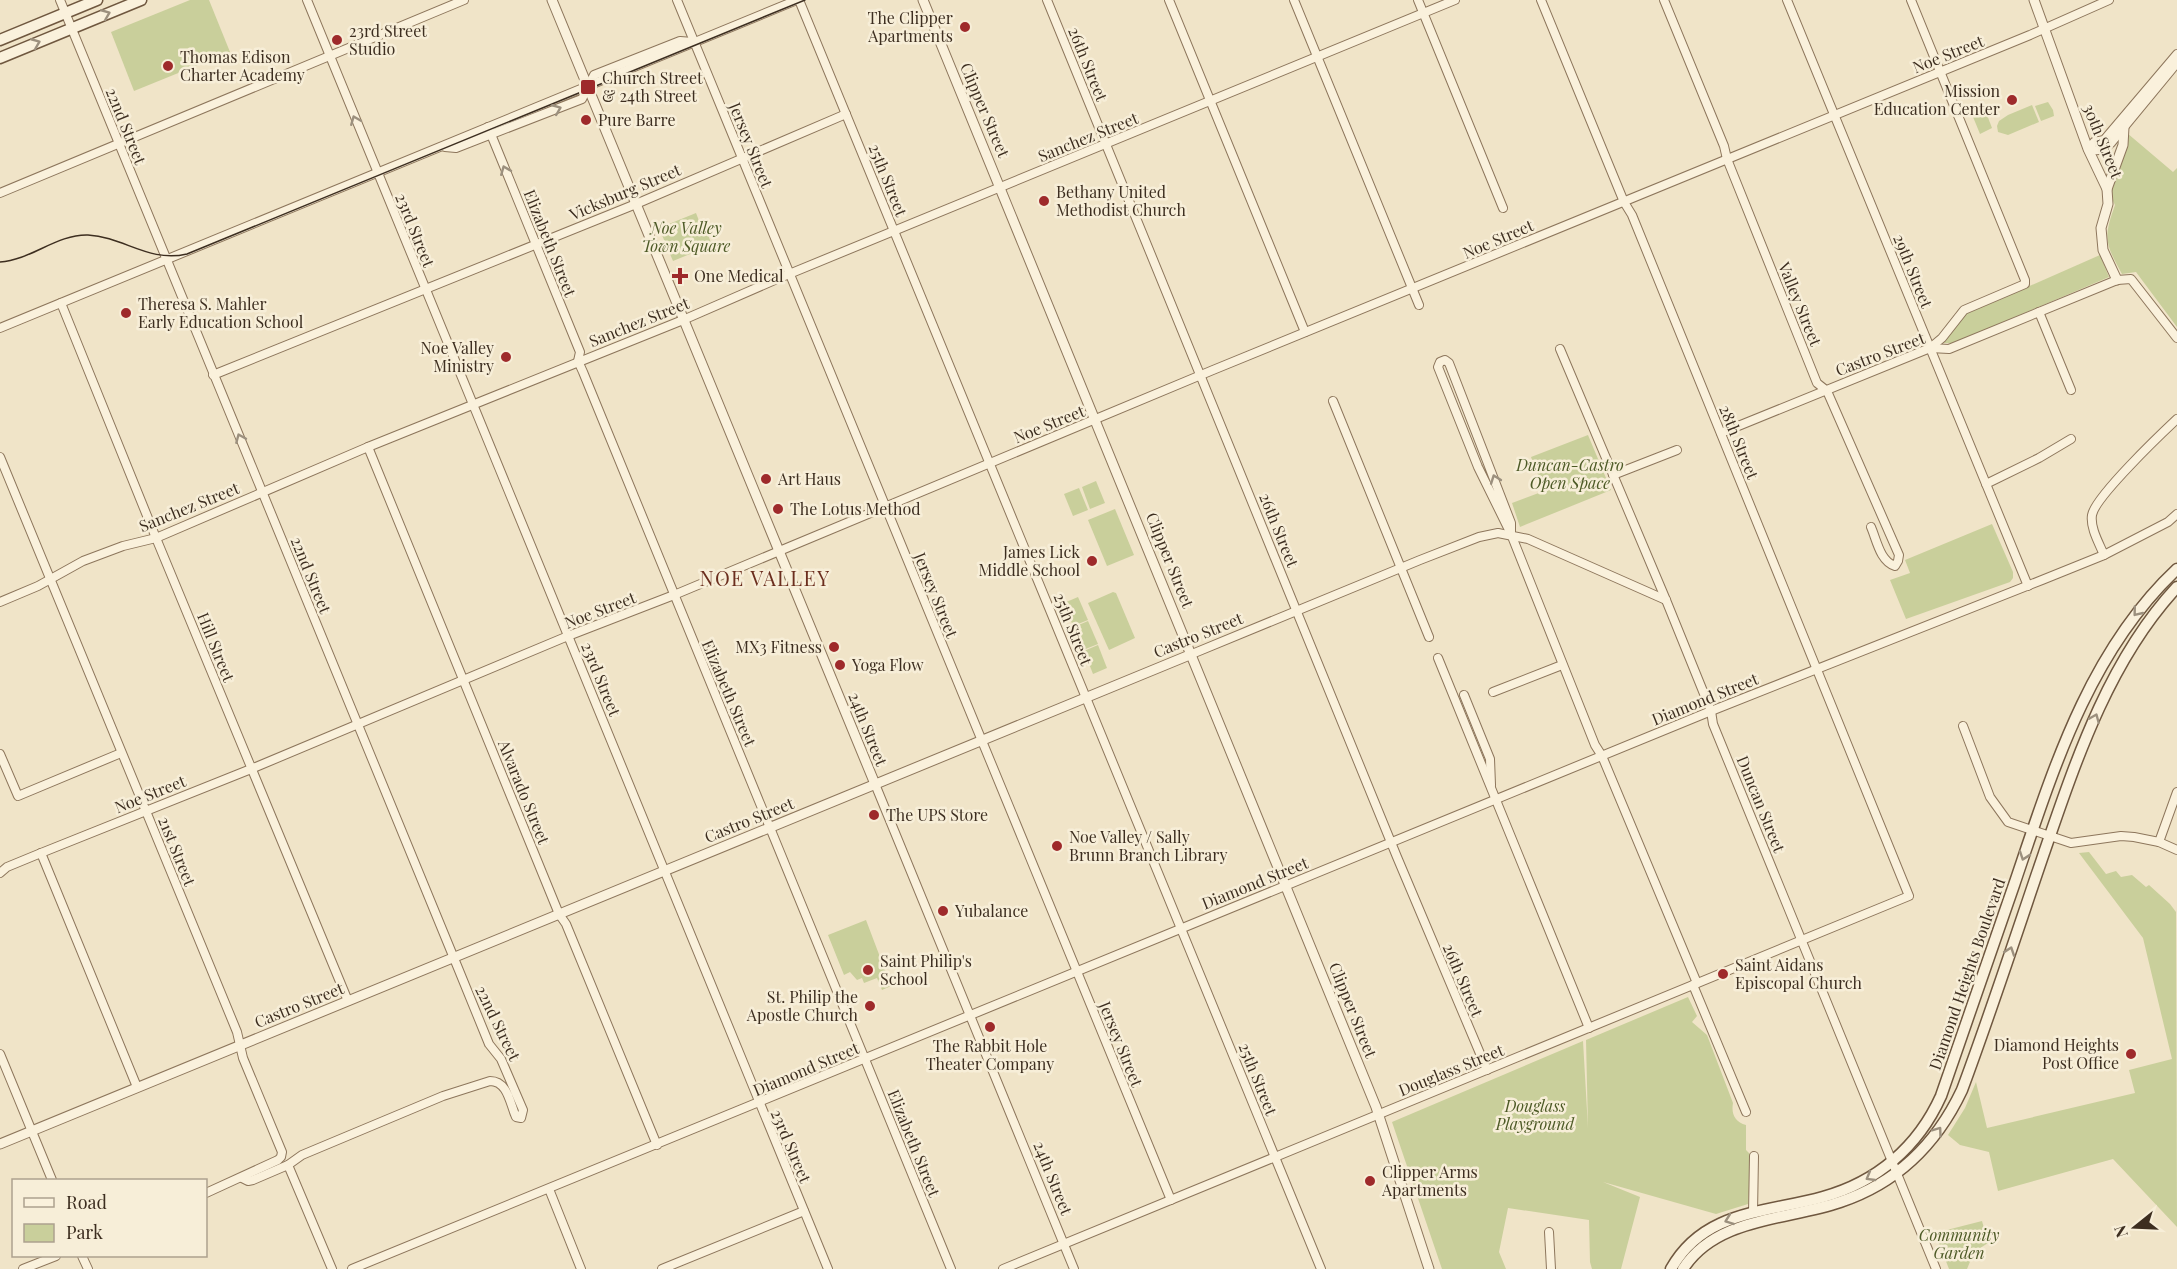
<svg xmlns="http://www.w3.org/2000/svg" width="2177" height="1269" viewBox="0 0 2177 1269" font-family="'Playfair Display',serif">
<rect width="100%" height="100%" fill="#f0e4c8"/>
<g fill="#c9cf9b">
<polygon points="190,0 209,0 230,52 134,91 111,32"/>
<polygon points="2048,102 2053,110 2054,116 2041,121 2035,106"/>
<polygon points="2032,105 2039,122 2008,135 1998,132 1997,126 1999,121 2008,115"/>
<polygon points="1984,107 1992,128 1980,134 1971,112"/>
<path d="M2127,133L2173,172L2177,168V327L2136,272L2122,274C2105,243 2103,239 2115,205L2107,189L2125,153Z"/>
<polygon points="696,213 703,231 706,230 712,245 673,261 659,228"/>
<polygon points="2100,255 2109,277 1954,343 1942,343 1966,314"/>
<polygon points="1588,435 1611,490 1520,527 1512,503 1544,491 1531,457"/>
<polygon points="1096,481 1105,503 1090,509 1082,487"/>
<polygon points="1079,488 1088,510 1073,516 1064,494"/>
<polygon points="1115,509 1134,555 1107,566 1088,520"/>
<polygon points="1992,524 2013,572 2013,578 2010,582 1906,619 1890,580 1910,573 1905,560"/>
<polygon points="1113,592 1116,593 1135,638 1109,650 1088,603"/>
<polygon points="1078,597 1088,620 1073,626 1064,603"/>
<polygon points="1088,621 1098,644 1083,650 1074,627"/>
<polygon points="1098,645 1107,668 1093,674 1084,651"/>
<polygon points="2089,852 2106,874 2116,871 2121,877 2132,875 2146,887 2149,885 2170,904 2176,912 2177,1227 2113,1159 1998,1191 1989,1152 1960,1145 1948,1135 1965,1108 1976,1082 1987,1128 2135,1093 2129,1070 2172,1059 2143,938 2079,853"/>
<polygon points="866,920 891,986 882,990 877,978 864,983 862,978 857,980 850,972 844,975 828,935"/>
<path d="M1688,997L1697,1016L1692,1022L1707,1035L1733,1103C1731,1114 1735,1122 1746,1125V1150L1752,1156L1748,1204L1716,1214L1603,1182L1640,1197L1621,1269H1592L1590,1262L1589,1220L1508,1208L1499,1252L1506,1269H1442L1392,1122L1583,1041L1588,1128L1586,1040Z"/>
<polygon points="1982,1221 1988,1243 1974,1252 1967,1269 1949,1269 1935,1233"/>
</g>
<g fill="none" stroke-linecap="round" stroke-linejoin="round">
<g stroke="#8d765c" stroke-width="10">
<g id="minor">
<path d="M60,0L458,968L489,1044L501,1059L523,1110L521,1118L516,1117C510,1104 508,1081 490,1081L443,1096L302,1155L288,1165L253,1180L248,1181L242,1178"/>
<polyline points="307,0 828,1269"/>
<polyline points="677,0 1171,1200"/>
<polyline points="799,0 1321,1269"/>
<polyline points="1047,0 1397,857 1487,1070"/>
<polyline points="1169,0 1305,332"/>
<polyline points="1294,0 1419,305"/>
<polyline points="1418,0 1503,208"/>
<path d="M1664,0L1724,146L1727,159L1817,383L1827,391L1899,555L1898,561L1895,566C1880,561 1877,541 1871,527"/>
<polyline points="1787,0 2028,586"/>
<polyline points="1911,0 2025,280 2025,284 1964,310 1942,338 1930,348"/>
<path d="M2177,54L2104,140L2094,142L2088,149C2099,152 2104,150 2111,143L2177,63"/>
<polyline points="488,127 580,352 578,361 583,372 951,1269"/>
<polyline points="445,147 456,148 582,99 594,75 680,41 693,42"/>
<polyline points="0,193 464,0"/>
<polyline points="61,303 156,538 348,1001"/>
<polyline points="2039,312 2071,390"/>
<polyline points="0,328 797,0"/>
<polyline points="1560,349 1666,600 1711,711 1713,724 1936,1269"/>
<polyline points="213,375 636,204 846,114"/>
<polyline points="1333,401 1429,637"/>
<polyline points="1721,433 1930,348 1949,349 2117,280 2131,279 2177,338"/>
<polyline points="368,447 559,914 566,924 657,1145"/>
<polyline points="0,457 237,1032 243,1058 282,1152 281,1157 278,1160 206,1193"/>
<polyline points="1613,475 1677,450"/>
<polyline points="1986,484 2039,458 2071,439"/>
<polyline points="1511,534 1511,523 1449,363 1445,360 1440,362 1438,367 1478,467 1511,534 1595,745 1602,756 1697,983"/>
<path d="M2104,555C2099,543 2090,528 2092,515C2095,497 2161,434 2177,419"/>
<polyline points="0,602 38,586 83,561 123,546 156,538 368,447 683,320 777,279 1455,0"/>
<polyline points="1192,654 1420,560 1479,537 1498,533 1528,539 1666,600"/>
<polyline points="1438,658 1589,1028"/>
<polyline points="1493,692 1562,665"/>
<polyline points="1464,695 1490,759 1491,785"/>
<polyline points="1963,726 1990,797 2008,822 2071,843 2121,836 2134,837 2159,842 2177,850"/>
<polyline points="0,754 18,796 121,753"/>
<polyline points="875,784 1074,1269"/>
<polyline points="2159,842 2177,792"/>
<polyline points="41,853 137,1087"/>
<polyline points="0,873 7,867 41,853 251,769 568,636 674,595 1213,370 2030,35 2109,0"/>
<polyline points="1693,985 1746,1112"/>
<polyline points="0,1054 52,1180"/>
<polyline points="288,1165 332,1269"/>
<polyline points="549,1189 581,1269"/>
<polyline points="1753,1213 1754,1156"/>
<polyline points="1549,1232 1551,1269"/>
<polyline points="82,1256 88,1269"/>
<polyline points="23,1269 56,1256"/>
<polyline points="352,1269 1711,711 2042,580 2104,555 2168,522 2177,514"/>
<polyline points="662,1269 804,1211"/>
<polyline points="1003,1269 1909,896 1632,215 1624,202 1541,0"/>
</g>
</g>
<g stroke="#8d765c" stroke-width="11">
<g id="tertiary">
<polyline points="552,0 875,784"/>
<polyline points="923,0 1376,1107 1429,1269"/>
<polyline points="2034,0 2088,149 2107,189 2108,204 2101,228 2103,250 2117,280"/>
<polyline points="2107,189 2123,145 2124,127"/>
<polyline points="0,1144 1192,654"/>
</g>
</g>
<g stroke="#6f573f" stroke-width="13">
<g id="secondary">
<polyline points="0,40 97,0"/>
<polyline points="0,58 141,0"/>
<path d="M1671,1269C1704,1210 1766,1213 1823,1197C1877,1182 1918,1147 1941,1096C1965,1025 1990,955 2014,885C2052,773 2088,652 2177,569"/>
<path d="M1683,1269C1716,1217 1788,1220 1840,1202C1897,1183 1937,1143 1962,1090C1991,1012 2017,932 2044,853C2076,760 2109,660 2177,587"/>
</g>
</g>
<use href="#minor" stroke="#faf1dc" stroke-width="8"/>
<use href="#tertiary" stroke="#faf1dc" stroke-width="9"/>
<use href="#secondary" stroke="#faf1dc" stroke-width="10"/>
<path stroke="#3d2e20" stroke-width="1.5" d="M0,262C31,260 57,234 88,235C124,237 149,263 187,254L805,0"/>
</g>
<defs><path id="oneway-chevron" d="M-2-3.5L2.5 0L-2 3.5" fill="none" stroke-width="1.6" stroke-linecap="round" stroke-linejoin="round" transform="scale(1.5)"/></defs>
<g stroke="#9c907e">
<use href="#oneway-chevron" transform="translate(106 14) rotate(-22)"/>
<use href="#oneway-chevron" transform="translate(36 43) rotate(-22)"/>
<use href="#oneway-chevron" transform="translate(557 109) rotate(-22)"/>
<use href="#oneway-chevron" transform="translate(355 120) rotate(-112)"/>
<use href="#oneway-chevron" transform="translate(505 170) rotate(-112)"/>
<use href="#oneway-chevron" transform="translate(240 438) rotate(-113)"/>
<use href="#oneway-chevron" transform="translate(1495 479) rotate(-110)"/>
<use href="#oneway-chevron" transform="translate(2137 612) rotate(129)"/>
<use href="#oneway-chevron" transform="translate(2095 718) rotate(-67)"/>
<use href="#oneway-chevron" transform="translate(2024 856) rotate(109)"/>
<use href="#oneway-chevron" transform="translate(2010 951) rotate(-71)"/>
<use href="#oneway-chevron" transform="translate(1938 1131) rotate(-54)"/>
<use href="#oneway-chevron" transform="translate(1870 1177) rotate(150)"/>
<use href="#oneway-chevron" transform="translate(1729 1220) rotate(160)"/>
</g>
<g fill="#9e2a2b" stroke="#f7eed8" stroke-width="2">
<circle cx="965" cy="27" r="6"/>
<circle cx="337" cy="40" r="6"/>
<circle cx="168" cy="66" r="6"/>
<rect x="580" y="79" width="16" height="16" rx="3"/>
<circle cx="2012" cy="100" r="6"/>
<circle cx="586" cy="120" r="6"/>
<circle cx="1044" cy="201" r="6"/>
<path d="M677 267h6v6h6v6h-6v6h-6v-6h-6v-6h6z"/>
<circle cx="126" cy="313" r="6"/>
<circle cx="506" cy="357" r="6"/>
<circle cx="766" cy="479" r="6"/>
<circle cx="778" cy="509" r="6"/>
<circle cx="1092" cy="561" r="6"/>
<circle cx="834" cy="647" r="6"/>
<circle cx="840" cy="665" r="6"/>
<circle cx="874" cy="815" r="6"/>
<circle cx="1057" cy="846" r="6"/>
<circle cx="943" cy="911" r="6"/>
<circle cx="868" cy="970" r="6"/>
<circle cx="1723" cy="974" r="6"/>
<circle cx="870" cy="1006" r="6"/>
<circle cx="990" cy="1027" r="6"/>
<circle cx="2131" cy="1054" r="6"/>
<circle cx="1370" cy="1181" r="6"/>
</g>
<g text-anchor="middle" stroke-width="5" stroke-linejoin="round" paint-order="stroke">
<g font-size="16" fill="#3d2e20" stroke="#f7eed8" text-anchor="start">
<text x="953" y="24" text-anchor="end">The Clipper<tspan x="953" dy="18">Apartments</tspan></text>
<text x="349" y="37">23rd Street<tspan x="349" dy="18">Studio</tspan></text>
<text x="180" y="63">Thomas Edison<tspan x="180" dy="18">Charter Academy</tspan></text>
<text x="602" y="84">Church Street<tspan x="602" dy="18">&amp; 24th Street</tspan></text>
<text x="2000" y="97" text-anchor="end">Mission<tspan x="2000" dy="18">Education Center</tspan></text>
<text x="598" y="126">Pure Barre</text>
<text x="1056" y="198">Bethany United<tspan x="1056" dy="18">Methodist Church</tspan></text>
<text x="694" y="282">One Medical</text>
<text x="138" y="310">Theresa S. Mahler<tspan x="138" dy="18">Early Education School</tspan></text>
<text x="494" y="354" text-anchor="end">Noe Valley<tspan x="494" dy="18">Ministry</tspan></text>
<text x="778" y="485">Art Haus</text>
<text x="790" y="515">The Lotus Method</text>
<text x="1080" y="558" text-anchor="end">James Lick<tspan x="1080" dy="18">Middle School</tspan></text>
<text x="822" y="653" text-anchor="end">MX3 Fitness</text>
<text x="852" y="671">Yoga Flow</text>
<text x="886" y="821">The UPS Store</text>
<text x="1069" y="843">Noe Valley / Sally<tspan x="1069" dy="18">Brunn Branch Library</tspan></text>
<text x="955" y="917">Yubalance</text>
<text x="880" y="967">Saint Philip's<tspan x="880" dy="18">School</tspan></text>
<text x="1735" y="971">Saint Aidans<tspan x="1735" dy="18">Episcopal Church</tspan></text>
<text x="858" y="1003" text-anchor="end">St. Philip the<tspan x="858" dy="18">Apostle Church</tspan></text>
<text x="2119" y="1051" text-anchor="end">Diamond Heights<tspan x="2119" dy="18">Post Office</tspan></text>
<text x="990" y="1052" text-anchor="middle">The Rabbit Hole<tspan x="990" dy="18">Theater Company</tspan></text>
<text x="1382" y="1178">Clipper Arms<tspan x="1382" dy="18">Apartments</tspan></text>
</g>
<g font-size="16" fill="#3d2e20" stroke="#f7eed8">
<text transform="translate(1948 54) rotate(-22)" y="6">Noe Street</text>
<text transform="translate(1088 64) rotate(68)" y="6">26th Street</text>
<text transform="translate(985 110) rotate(67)" y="6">Clipper Street</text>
<text transform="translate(126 126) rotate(68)" y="6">22nd Street</text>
<text transform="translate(1088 137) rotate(-22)" y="6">Sanchez Street</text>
<text transform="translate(2103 141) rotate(68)" y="6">30th Street</text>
<text transform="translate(751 145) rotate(68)" y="6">Jersey Street</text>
<text transform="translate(888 180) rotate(68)" y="6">25th Street</text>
<text transform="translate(625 192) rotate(-23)" y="6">Vicksburg Street</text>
<text transform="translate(415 230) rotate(68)" y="6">23rd Street</text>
<text transform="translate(1498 239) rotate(-23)" y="6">Noe Street</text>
<text transform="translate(550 243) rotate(68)" y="6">Elizabeth Street</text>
<text transform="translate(1913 271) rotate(68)" y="6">29th Street</text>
<text transform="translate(1800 304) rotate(68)" y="6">Valley Street</text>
<text transform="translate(639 322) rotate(-22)" y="6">Sanchez Street</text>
<text transform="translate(1880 354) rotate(-21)" y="6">Castro Street</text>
<text transform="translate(1049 424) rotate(-22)" y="6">Noe Street</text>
<text transform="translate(1739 442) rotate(68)" y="6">28th Street</text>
<text transform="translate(189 507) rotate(-22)" y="6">Sanchez Street</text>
<text transform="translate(1279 530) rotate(68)" y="6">26th Street</text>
<text transform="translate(1170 560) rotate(68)" y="6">Clipper Street</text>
<text transform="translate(311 575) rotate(68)" y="6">22nd Street</text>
<text transform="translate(936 595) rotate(68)" y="6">Jersey Street</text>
<text transform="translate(600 610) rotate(-21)" y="6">Noe Street</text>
<text transform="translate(1073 629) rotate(68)" y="6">25th Street</text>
<text transform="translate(1198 635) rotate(-22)" y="6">Castro Street</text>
<text transform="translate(216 647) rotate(68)" y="6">Hill Street</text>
<text transform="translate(601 679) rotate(68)" y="6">23rd Street</text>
<text transform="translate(729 693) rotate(67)" y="6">Elizabeth Street</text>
<text transform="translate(1705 699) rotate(-22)" y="6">Diamond Street</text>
<text transform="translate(868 729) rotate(68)" y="6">24th Street</text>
<text transform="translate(524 792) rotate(68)" y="6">Alvarado Street</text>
<text transform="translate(150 794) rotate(-22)" y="6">Noe Street</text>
<text transform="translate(1761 804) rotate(68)" y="6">Duncan Street</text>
<text transform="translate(749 820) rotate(-22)" y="6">Castro Street</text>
<text transform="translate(177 851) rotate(68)" y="6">21st Street</text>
<text transform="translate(1255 883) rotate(-22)" y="6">Diamond Street</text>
<text transform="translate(1967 974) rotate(-71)" y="6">Diamond Heights Boulevard</text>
<text transform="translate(1463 980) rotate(67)" y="6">26th Street</text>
<text transform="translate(299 1005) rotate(-22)" y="6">Castro Street</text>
<text transform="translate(1353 1010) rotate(68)" y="6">Clipper Street</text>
<text transform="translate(498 1023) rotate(64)" y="6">22nd Street</text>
<text transform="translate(1121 1044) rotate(68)" y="6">Jersey Street</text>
<text transform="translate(806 1069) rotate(-23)" y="6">Diamond Street</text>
<text transform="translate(1451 1070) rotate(-22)" y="6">Douglass Street</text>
<text transform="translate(1258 1079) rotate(68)" y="6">25th Street</text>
<text transform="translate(914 1143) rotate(68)" y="6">Elizabeth Street</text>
<text transform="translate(791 1146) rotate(67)" y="6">23rd Street</text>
<text transform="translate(1053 1178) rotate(68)" y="6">24th Street</text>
</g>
<g font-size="16" font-style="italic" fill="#4d5a26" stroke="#f7eed8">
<text x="686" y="234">Noe Valley<tspan x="686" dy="18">Town Square</tspan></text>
<text x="1570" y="471">Duncan-Castro<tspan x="1570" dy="18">Open Space</tspan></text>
<text x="1535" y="1112">Douglass<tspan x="1535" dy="18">Playground</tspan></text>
<text x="1959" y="1241">Community<tspan x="1959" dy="18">Garden</tspan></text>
</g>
<g font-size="20" letter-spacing="1.5" fill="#6b2e1e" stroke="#f7eed8">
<text x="765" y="586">NOE VALLEY</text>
</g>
</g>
<rect x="12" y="1179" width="195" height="78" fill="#f7eed8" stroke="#ada18e" stroke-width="1.5"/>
<rect x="24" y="1198" width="30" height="9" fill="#faf1dc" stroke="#ada18e" stroke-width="1.5"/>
<text x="66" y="1209" font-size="18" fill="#3d2e20">Road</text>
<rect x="24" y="1224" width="30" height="18" fill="#c9cf9b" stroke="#ada18e" stroke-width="1.5"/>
<text x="66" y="1239" font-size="18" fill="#3d2e20">Park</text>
<g transform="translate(2135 1227) rotate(252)" stroke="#f7eed8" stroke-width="4.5" paint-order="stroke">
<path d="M0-4.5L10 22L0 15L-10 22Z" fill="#3d2e20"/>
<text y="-9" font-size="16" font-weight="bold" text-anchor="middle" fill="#3d2e20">N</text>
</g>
</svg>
